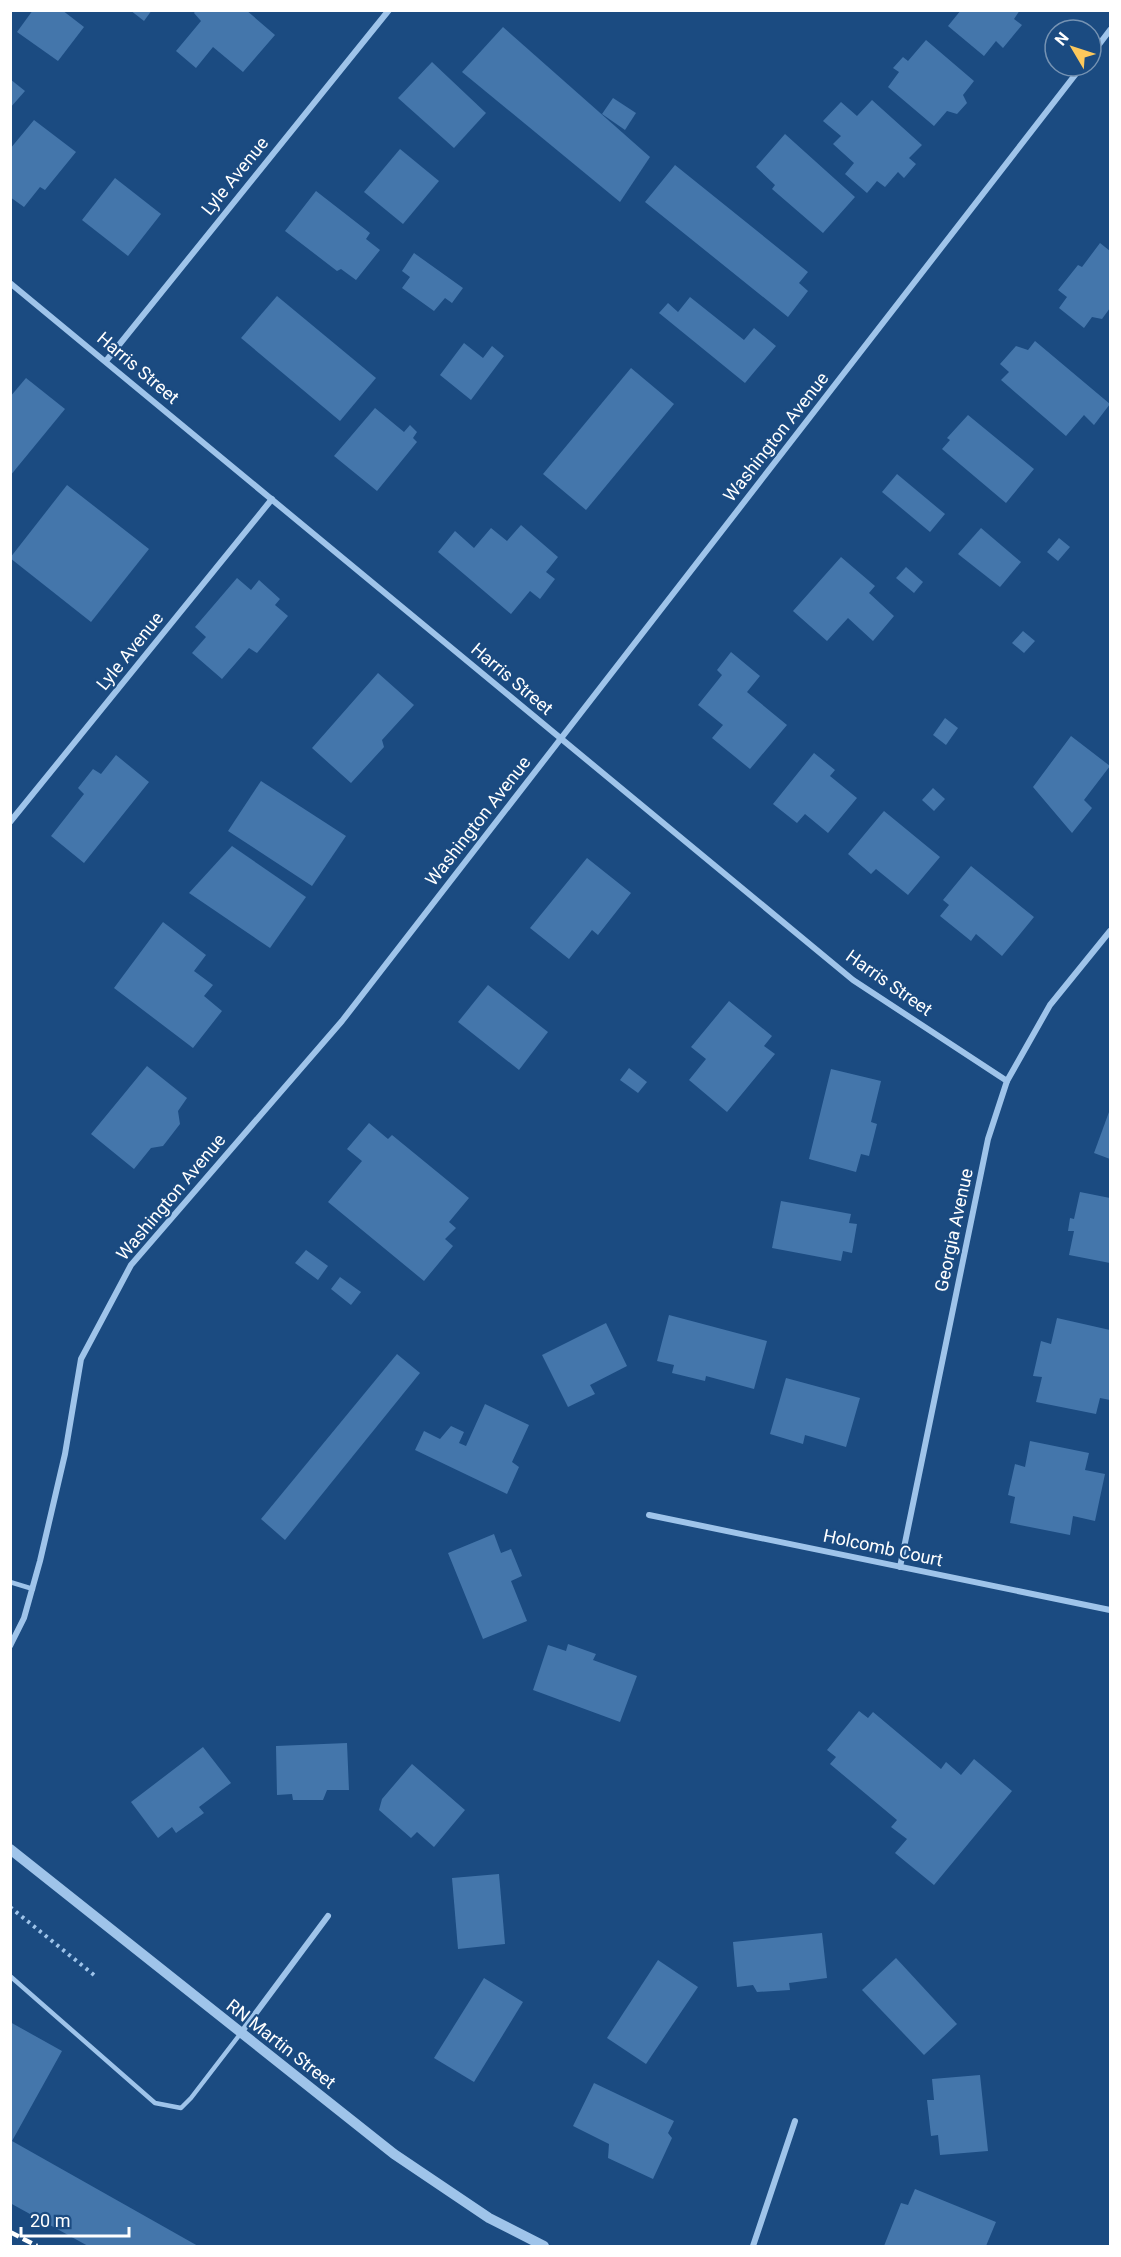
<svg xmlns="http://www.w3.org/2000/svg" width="1121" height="2257" viewBox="0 0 1121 2257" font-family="Roboto,sans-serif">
<rect width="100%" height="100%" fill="#1b4b81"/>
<g fill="#4476ab">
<polygon points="33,10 62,10 84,27 58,61 17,32"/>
<polygon points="130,10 152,10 144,21"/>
<polygon points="196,10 246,10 275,35 243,72 213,47 196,68 176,51 201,21 194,13"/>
<polygon points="961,10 1020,10 1014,19 1022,25 1003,48 996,41 984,56 948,26"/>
<polygon points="503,27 650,157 620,202 462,72"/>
<polygon points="926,40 974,81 963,95 967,103 957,114 947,111 934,126 888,87 899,72 893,68 903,57 908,61"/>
<polygon points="432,62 486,113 454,148 398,98"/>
<polygon points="10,79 25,91 10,108"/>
<polygon points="613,98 636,113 625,130 602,114"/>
<polygon points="872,100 922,145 909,158 916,164 904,178 898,172 885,187 877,181 867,193 845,174 854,163 833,144 841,136 823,121 841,102 857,116"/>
<polygon points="34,120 76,152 45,190 40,187 24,207 10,197 10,149"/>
<polygon points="785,134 855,197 823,233 772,189 775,185 756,167"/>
<polygon points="400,149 439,181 403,224 364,192"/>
<polygon points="675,165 808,272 799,283 808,291 788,317 645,202"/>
<polygon points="115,178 161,214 128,256 82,220"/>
<polygon points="316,191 370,233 366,239 380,250 356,280 341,269 337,271 285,231"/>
<polygon points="1100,243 1110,251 1110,308 1102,319 1092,317 1084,328 1059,308 1067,297 1058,290 1078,265 1082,267"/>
<polygon points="414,253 463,288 452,303 445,298 434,311 402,288 410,277 402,271"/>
<polygon points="277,296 376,378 340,421 241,338"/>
<polygon points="690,297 744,340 754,328 776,346 745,383 659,313 668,303 678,312"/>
<polygon points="1035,341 1110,404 1094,425 1084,415 1066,436 1001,380 1009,372 1000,364 1016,346 1028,350"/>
<polygon points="464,343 483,358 492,346 504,356 471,400 440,375"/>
<polygon points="631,368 674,404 586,510 543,474"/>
<polygon points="26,378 65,409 10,476 10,397"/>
<polygon points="375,408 404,432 410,425 417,432 413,438 417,442 377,491 334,456"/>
<polygon points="968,415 1034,469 1006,503 942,449 950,440 947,438"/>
<polygon points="897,474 945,514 930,532 882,492"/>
<polygon points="67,485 149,549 91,622 10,558"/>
<polygon points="521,525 558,557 546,572 555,579 540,599 530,591 511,614 438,552 455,531 474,548 491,528 507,541"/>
<polygon points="981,528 1021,562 1000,587 958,554"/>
<polygon points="1059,538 1070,547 1058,561 1047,552"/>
<polygon points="841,557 875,586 869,593 894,616 873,641 848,618 827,641 793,611"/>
<polygon points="906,567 923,582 914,593 896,578"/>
<polygon points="237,578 251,590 259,580 280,599 275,605 288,616 257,653 249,648 222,679 192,653 206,637 195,627"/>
<polygon points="1023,631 1035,641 1024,653 1012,643"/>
<polygon points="731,652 760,676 747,692 787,725 750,769 712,738 723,725 698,705 722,675 717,670"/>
<polygon points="378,673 414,705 382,740 384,747 351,783 312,748"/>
<polygon points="945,718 958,728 946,745 933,735"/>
<polygon points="1071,736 1110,766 1084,800 1092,808 1072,833 1033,787"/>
<polygon points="814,753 835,770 830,776 857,798 828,833 805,814 797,823 773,804"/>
<polygon points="116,755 149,782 84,863 51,836 84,794 78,788 93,769 101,774"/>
<polygon points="261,781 346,836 312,886 228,831"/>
<polygon points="933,788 945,799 934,811 922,800"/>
<polygon points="884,811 940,857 908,895 876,869 871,874 848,854"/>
<polygon points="232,846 306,897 270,948 189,893"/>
<polygon points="587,858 631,893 598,935 592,930 569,959 530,928"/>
<polygon points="971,866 1034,917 1002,956 976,934 971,941 940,916 949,905 943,900"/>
<polygon points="163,922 206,955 194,971 213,985 204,996 222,1011 193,1048 114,988"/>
<polygon points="488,985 548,1032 519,1070 458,1022"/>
<polygon points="729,1001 772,1036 764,1046 775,1054 727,1112 689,1080 706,1059 691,1047"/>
<polygon points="147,1066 187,1098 178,1111 180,1124 163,1146 151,1148 134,1169 91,1134"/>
<polygon points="629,1068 647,1082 638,1093 620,1080"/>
<polygon points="831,1069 881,1081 871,1122 877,1124 869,1156 861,1154 856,1172 809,1159"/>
<polygon points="1109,1112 1110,1112 1110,1159 1094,1153"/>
<polygon points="369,1123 388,1139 392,1135 469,1198 449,1222 456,1228 445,1239 453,1246 424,1281 328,1202 362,1161 347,1149"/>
<polygon points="1080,1192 1110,1198 1110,1263 1069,1255 1074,1231 1068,1231 1070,1218 1074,1219"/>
<polygon points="781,1201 851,1214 849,1223 857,1224 852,1253 843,1251 841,1261 772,1248"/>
<polygon points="306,1250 328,1266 318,1280 295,1263"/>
<polygon points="340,1277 361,1292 351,1305 331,1289"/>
<polygon points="669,1315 767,1341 754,1389 706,1376 705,1381 672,1373 674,1365 657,1361"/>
<polygon points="1057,1318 1110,1330 1110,1400 1100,1398 1096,1414 1036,1402 1042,1377 1033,1376 1041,1341 1051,1344"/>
<polygon points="606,1323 627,1366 590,1385 595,1394 568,1407 542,1355"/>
<polygon points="397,1354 420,1373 285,1540 261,1519"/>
<polygon points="786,1378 860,1398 846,1447 805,1435 803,1444 770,1434"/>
<polygon points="485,1404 529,1425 512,1462 519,1467 507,1494 415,1450 424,1431 440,1439 451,1426 464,1432 459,1443 466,1446"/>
<polygon points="1030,1441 1089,1453 1085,1470 1105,1474 1095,1521 1073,1516 1070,1535 1010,1523 1015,1497 1008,1495 1015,1464 1025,1467"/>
<polygon points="494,1534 501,1553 511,1549 522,1576 511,1581 527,1621 483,1639 448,1553"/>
<polygon points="568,1644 596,1654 593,1660 637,1676 620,1722 533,1690 548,1645 566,1651"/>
<polygon points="859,1711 868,1718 873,1712 941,1769 946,1762 961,1775 974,1759 1012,1791 934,1885 895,1853 907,1839 891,1827 897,1820 830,1764 836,1757 827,1750"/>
<polygon points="347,1743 349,1790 327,1790 323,1800 293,1800 292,1794 277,1795 276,1746"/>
<polygon points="203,1747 231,1783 199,1807 204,1813 176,1833 172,1827 158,1838 131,1802"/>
<polygon points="412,1764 465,1810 434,1847 417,1832 411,1838 379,1810 382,1799"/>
<polygon points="499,1874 505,1944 458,1949 452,1878"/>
<polygon points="822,1933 827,1978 789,1983 790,1990 757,1992 753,1985 737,1987 733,1942"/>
<polygon points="896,1958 957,2024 924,2055 862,1990"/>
<polygon points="658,1960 698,1987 646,2064 607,2038"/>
<polygon points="484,1978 523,2002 474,2082 434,2058"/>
<polygon points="10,2022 62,2051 12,2141 198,2246 88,2246 10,2203"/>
<polygon points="980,2075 988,2151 940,2155 938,2135 931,2136 927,2100 934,2100 932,2079"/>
<polygon points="594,2083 674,2121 668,2133 672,2138 653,2179 608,2158 609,2144 573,2126"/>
<polygon points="915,2189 996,2222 986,2246 884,2246 901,2203 908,2205"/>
</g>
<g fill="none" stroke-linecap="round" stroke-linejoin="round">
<polyline stroke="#9fc4ea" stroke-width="4" stroke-dasharray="3 4.5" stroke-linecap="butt" points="10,1907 94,1975"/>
<g stroke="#9fc4ea" stroke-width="4.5">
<polyline points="10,1582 33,1589"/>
<polyline points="10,1976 155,2103 181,2108 191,2098 241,2033"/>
</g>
<g stroke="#9fc4ea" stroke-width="6">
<polyline points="1091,55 1110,30"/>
<polyline points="10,283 853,980 1007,1081"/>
<polyline points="106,361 389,10"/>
<polyline points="10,822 272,499"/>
<polyline points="649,1515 1110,1610"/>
<polyline points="900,1567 988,1139 1007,1081 1050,1005 1110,931"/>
<polyline points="10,1646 24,1618 40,1561 65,1454 81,1359 131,1265 342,1021 1082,66"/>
<polyline points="241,2033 328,1916"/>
<polyline points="753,2246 795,2121"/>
</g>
<polyline stroke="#9fc4ea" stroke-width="10" points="10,1849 394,2154 489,2218 544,2246"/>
<polyline stroke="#fff" stroke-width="4.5" stroke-dasharray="10 4.5" stroke-linecap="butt" points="10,2232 37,2246"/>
</g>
<g text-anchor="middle" stroke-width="4.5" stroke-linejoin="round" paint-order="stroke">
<g font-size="18" fill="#fff" stroke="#1b4b81">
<text transform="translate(235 176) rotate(-51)" y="6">Lyle Avenue</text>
<text transform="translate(138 368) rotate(40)" y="6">Harris Street</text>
<text transform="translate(776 437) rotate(-52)" y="6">Washington Avenue</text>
<text transform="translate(130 651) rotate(-51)" y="6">Lyle Avenue</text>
<text transform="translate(512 679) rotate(40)" y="6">Harris Street</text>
<text transform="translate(478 821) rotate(-52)" y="6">Washington Avenue</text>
<text transform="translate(889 983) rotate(35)" y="6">Harris Street</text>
<text transform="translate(171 1197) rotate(-50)" y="6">Washington Avenue</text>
<text transform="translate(954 1230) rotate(-78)" y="6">Georgia Avenue</text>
<text transform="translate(883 1548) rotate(12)" y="6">Holcomb Court</text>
<text transform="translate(281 2044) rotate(38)" y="6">RN Martin Street</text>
</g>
</g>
<rect width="1121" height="2257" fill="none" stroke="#ffffff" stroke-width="24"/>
<g transform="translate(1073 48) rotate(309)"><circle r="28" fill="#1b4b81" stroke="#7693b3" stroke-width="1.5"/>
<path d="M0-4.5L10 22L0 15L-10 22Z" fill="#fcc85c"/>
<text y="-9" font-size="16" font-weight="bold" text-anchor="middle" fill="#ffffff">N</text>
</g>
<path d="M21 2227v9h108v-9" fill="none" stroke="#ffffff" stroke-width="3"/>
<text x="30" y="2227" font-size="18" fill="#ffffff" stroke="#1b4b81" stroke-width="4.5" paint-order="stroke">20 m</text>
</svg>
